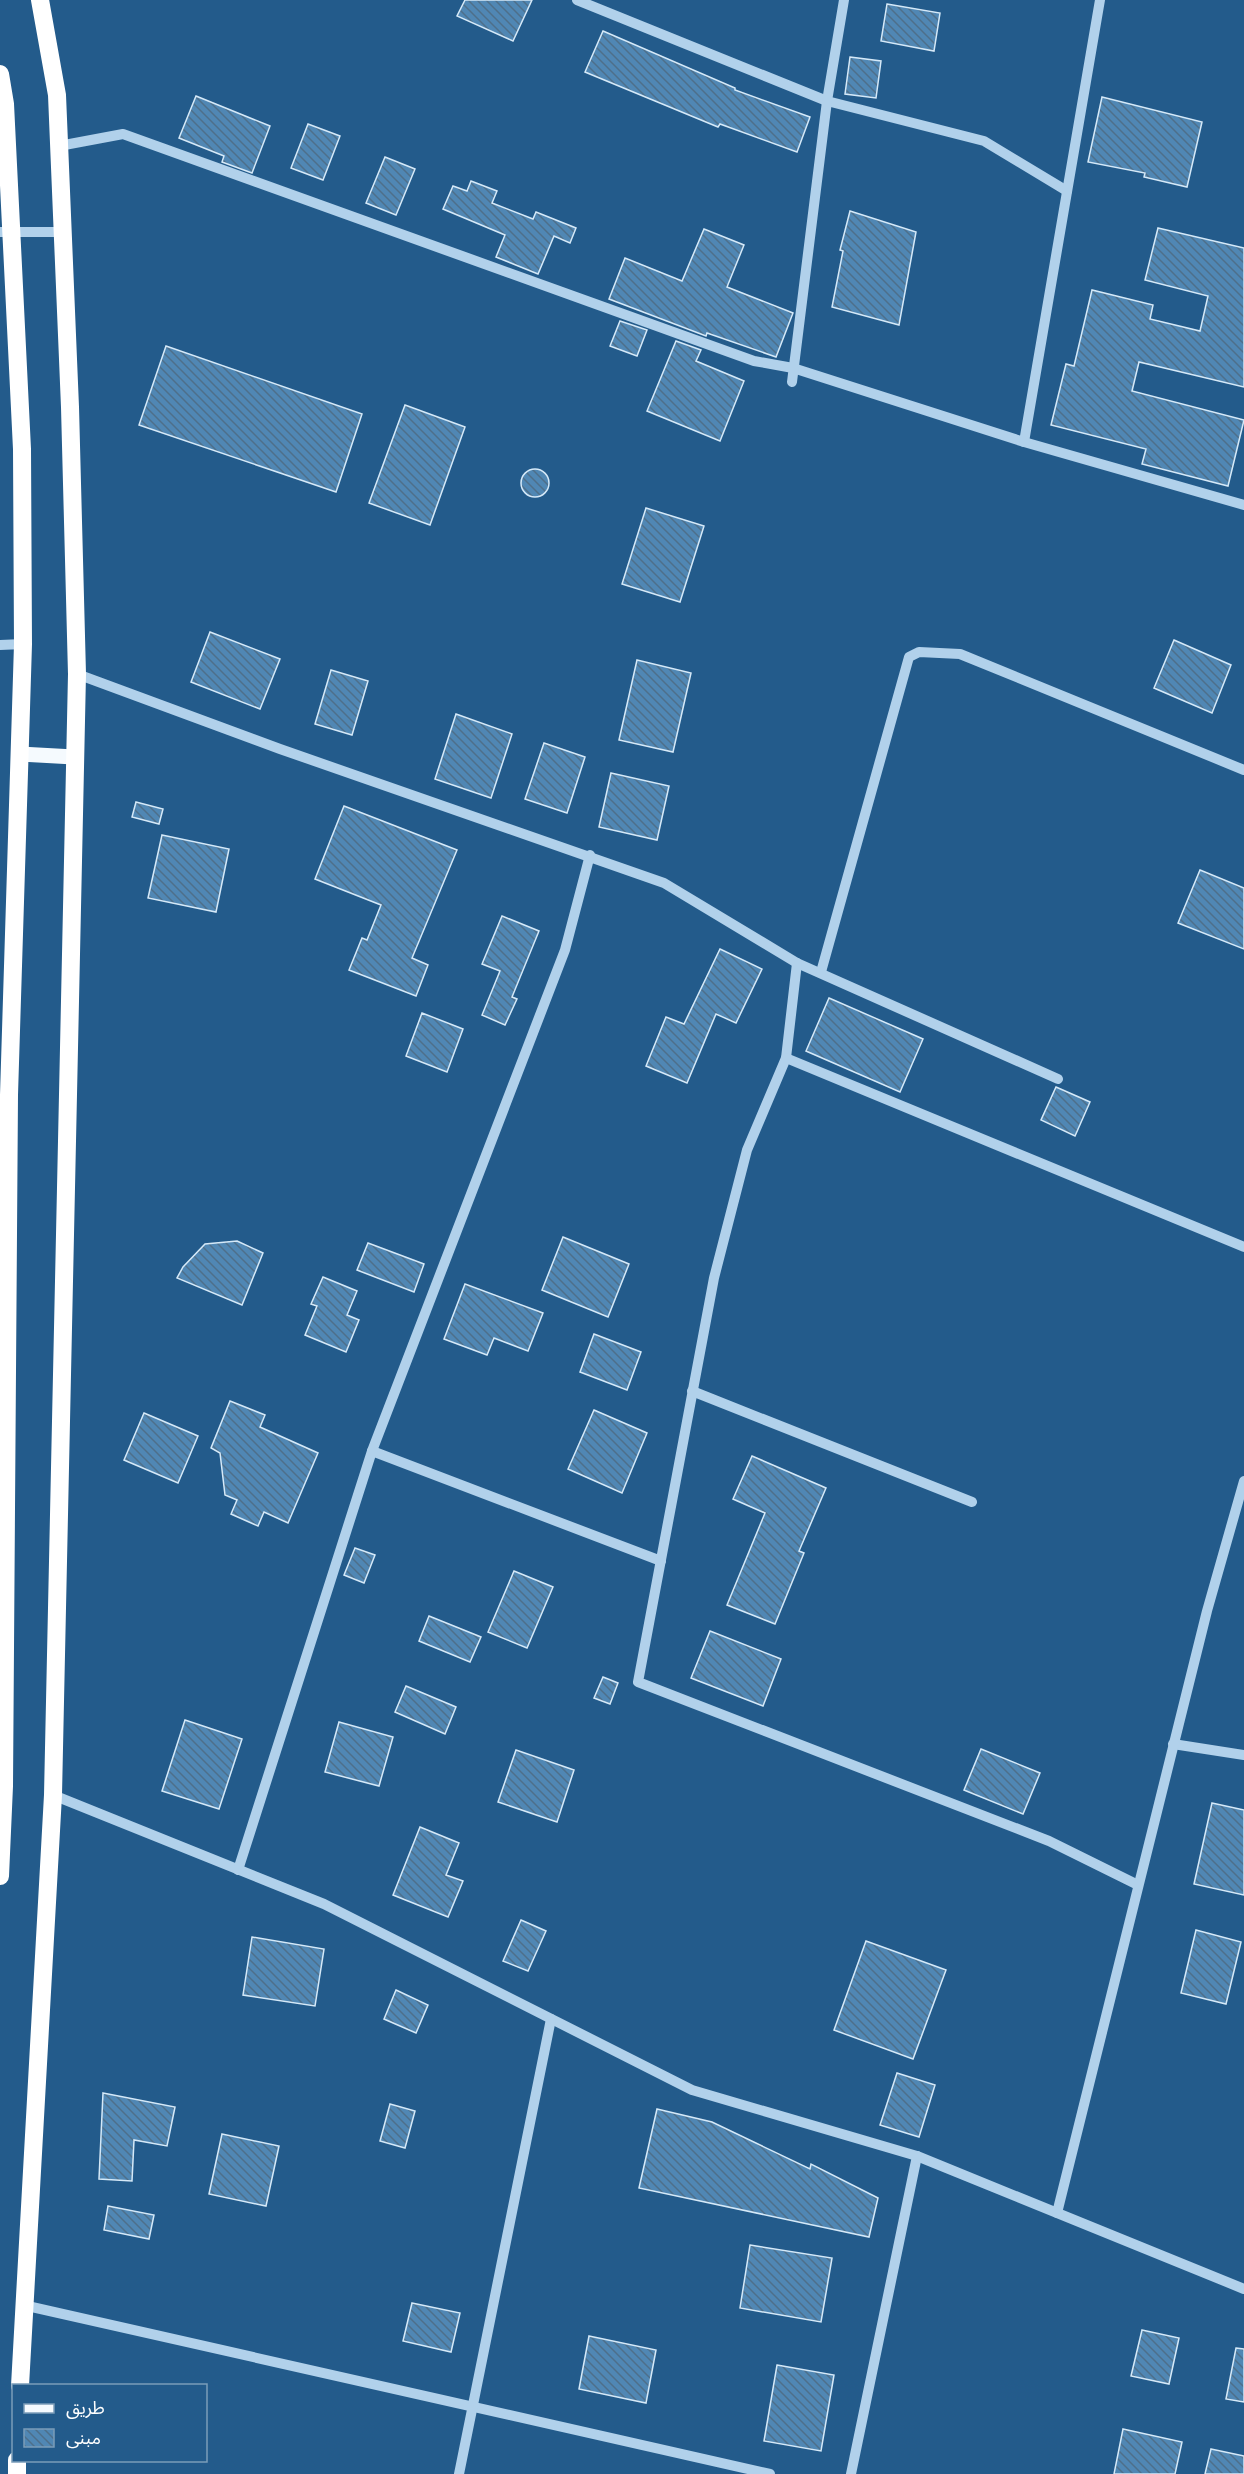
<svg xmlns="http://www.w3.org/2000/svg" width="1244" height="2474" viewBox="0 0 1244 2474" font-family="Lato,'Noto Sans Arabic',sans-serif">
<defs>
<pattern id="building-back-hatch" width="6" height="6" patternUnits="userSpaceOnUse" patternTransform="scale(1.5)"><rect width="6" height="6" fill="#5087b4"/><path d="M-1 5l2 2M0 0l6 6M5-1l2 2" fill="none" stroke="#4e6f8a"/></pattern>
</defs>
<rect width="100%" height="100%" fill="#235b8b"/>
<g fill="url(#building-back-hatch)" stroke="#d5e9f8" stroke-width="1.5">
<polygon points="465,0 532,0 513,41 457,16"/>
<polygon points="887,4 940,13 934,51 881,41"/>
<polygon points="603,31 735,88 735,90 810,117 797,152 720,124 718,127 585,72"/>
<polygon points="850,57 881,61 876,98 845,94"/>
<polygon points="196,96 270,126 252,173 222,162 224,156 179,138"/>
<polygon points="1102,97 1202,122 1187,187 1144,177 1145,173 1088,162"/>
<polygon points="308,124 340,136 323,180 291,168"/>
<polygon points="385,157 415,169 396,215 366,203"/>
<polygon points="471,181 497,191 492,203 533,219 536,212 576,228 570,243 554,236 538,274 496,257 505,235 443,209 453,186 467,191"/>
<polygon points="850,211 916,232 899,325 832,307 843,251 840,250"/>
<polygon points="1158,228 1244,248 1244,387 1139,362 1132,391 1244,420 1228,486 1142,464 1146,449 1051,425 1066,364 1074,366 1092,290 1153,305 1150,319 1200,331 1208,296 1145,280"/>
<polygon points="704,229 744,245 727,287 793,313 776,357 707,333 706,336 609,299 625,258 682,281"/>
<polygon points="620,321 647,330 637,356 610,346"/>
<polygon points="676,341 701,350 696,361 744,381 720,441 647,411"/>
<polygon points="166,346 362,414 336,492 139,425"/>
<polygon points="405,405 465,427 430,525 369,503"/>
<circle cx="535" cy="483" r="14"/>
<polygon points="646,508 704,526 680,602 622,584"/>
<polygon points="210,632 280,659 260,709 191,682"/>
<polygon points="1174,640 1231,665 1212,713 1154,688"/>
<polygon points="637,660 691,673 673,752 619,740"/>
<polygon points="331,670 368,681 352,735 315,724"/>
<polygon points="456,714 512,734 491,798 435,779"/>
<polygon points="544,743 585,757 567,813 525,799"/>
<polygon points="611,773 669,786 657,840 599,827"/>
<polygon points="136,802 163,809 159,824 132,817"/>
<polygon points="344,806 457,850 412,958 428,965 416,996 349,970 362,938 367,940 381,905 315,879"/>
<polygon points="162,835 229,849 216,912 148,898"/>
<polygon points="1200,870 1244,888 1244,949 1178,923"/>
<polygon points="502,916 539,931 512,997 517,999 505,1025 482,1015 500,971 482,964"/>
<polygon points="720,949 762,969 736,1023 716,1014 687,1083 646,1066 666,1017 684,1024"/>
<polygon points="829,998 923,1039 900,1092 806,1051"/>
<polygon points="422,1013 463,1029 447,1072 406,1056"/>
<polygon points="1056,1087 1090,1102 1075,1136 1041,1120"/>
<polygon points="563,1237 629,1264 608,1317 542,1290"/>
<polygon points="237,1241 263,1253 242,1305 177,1278 183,1267 205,1244"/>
<polygon points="368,1243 424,1264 414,1292 357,1270"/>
<polygon points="323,1277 357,1291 347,1315 359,1320 346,1352 305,1335 317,1306 311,1304"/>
<polygon points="465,1284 543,1313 528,1351 494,1338 487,1355 444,1339"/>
<polygon points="594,1334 641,1352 627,1390 580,1372"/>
<polygon points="230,1401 265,1415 260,1427 318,1453 288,1523 264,1512 258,1526 231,1514 237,1500 225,1495 220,1453 211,1448"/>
<polygon points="594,1410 647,1433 622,1493 568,1469"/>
<polygon points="144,1413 198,1436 178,1483 124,1460"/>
<polygon points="752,1456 826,1488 799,1551 804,1553 775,1624 727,1605 765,1513 733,1499"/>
<polygon points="355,1548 375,1555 364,1583 344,1575"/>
<polygon points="514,1571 553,1587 527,1648 488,1632"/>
<polygon points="429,1616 481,1637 470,1662 419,1641"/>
<polygon points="710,1631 781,1659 763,1706 691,1678"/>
<polygon points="603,1677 618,1683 610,1704 594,1698"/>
<polygon points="406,1686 456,1707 445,1734 395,1712"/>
<polygon points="185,1720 242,1739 219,1809 162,1791"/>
<polygon points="339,1722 393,1737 379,1786 325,1772"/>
<polygon points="981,1749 1040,1773 1023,1814 964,1790"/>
<polygon points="516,1750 574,1770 557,1822 498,1802"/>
<polygon points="1212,1803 1244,1810 1244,1895 1194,1884"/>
<polygon points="420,1827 459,1843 446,1875 463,1881 448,1917 393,1895"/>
<polygon points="521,1920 546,1931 528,1971 503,1961"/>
<polygon points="1196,1930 1241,1942 1226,2004 1181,1993"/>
<polygon points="252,1937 324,1949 315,2006 243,1995"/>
<polygon points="866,1941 946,1970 913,2059 834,2030"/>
<polygon points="396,1990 428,2005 416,2033 384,2019"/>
<polygon points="897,2073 935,2085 919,2137 880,2125"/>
<polygon points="103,2093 175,2107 167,2146 134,2140 132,2181 99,2179"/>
<polygon points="390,2104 415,2111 405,2148 380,2141"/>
<polygon points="657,2109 712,2122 810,2169 811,2164 878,2198 869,2237 639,2188"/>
<polygon points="222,2134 279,2146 266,2206 209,2194"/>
<polygon points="108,2206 154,2215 149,2239 104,2230"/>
<polygon points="750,2245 832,2258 821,2322 740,2308"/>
<polygon points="412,2303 460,2313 451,2352 403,2341"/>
<polygon points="1142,2330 1179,2338 1169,2384 1131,2376"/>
<polygon points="589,2336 656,2350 646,2403 579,2389"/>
<polygon points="1236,2348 1244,2349 1244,2402 1226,2399"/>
<polygon points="777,2365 834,2375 821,2451 764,2441"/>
<polygon points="1123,2429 1182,2442 1175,2474 1114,2474"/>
<polygon points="1211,2449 1244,2456 1244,2474 1205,2474"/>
</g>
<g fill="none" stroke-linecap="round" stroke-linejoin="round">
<g stroke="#b1d1eb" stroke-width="10">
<polyline points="577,0 827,101 984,141 1067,191"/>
<polyline points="59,146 123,134 754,361 793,368 1024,442 1244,505"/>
<polyline points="0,232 63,232"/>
<polyline points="792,382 827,101 844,0"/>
<polyline points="1024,442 1100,0"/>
<polyline points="0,645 23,644"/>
<polyline points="77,674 280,749 664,883 797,963 1058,1079"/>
<polyline points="797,963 786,1058 747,1150 714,1278 638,1682 1049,1841 1138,1885"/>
<polyline points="821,972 909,657 919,652 960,654 1244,770"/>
<polyline points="786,1058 1244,1247"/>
<polyline points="692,1391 972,1502"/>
<polyline points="372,1451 661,1561"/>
<polyline points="1173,1744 1244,1755"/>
<polyline points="53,1795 324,1904 692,2090 917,2156 1244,2289"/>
<polyline points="238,1870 372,1451 565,950 590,855"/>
<polyline points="1057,2213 1207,1611 1244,1481"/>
<polyline points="23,2305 770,2474"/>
<polyline points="459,2474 551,2019"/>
<polyline points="851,2474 917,2156"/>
</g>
<polyline stroke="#f5fafe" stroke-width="15" points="20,754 74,757"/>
<g stroke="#fff" stroke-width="18">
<polyline points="0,74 5,104 22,449 23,644 9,1095 4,1786 0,1876"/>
<polyline points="20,2386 53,1795 77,674 70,407 57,95 40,0"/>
<polyline points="17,2474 17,2460"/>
</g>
</g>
<rect x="12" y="2384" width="195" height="78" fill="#235b8b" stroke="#7b9db9" stroke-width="1.5"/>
<rect x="24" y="2404" width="30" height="9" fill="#f5fafe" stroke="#7b9db9" stroke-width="1.5"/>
<text x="66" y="2414" font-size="18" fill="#ffffff">طريق</text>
<rect x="24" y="2429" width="30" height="18" fill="url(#building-back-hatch)" stroke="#7b9db9" stroke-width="1.5"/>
<text x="66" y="2444" font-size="18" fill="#ffffff">مبنى</text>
</svg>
